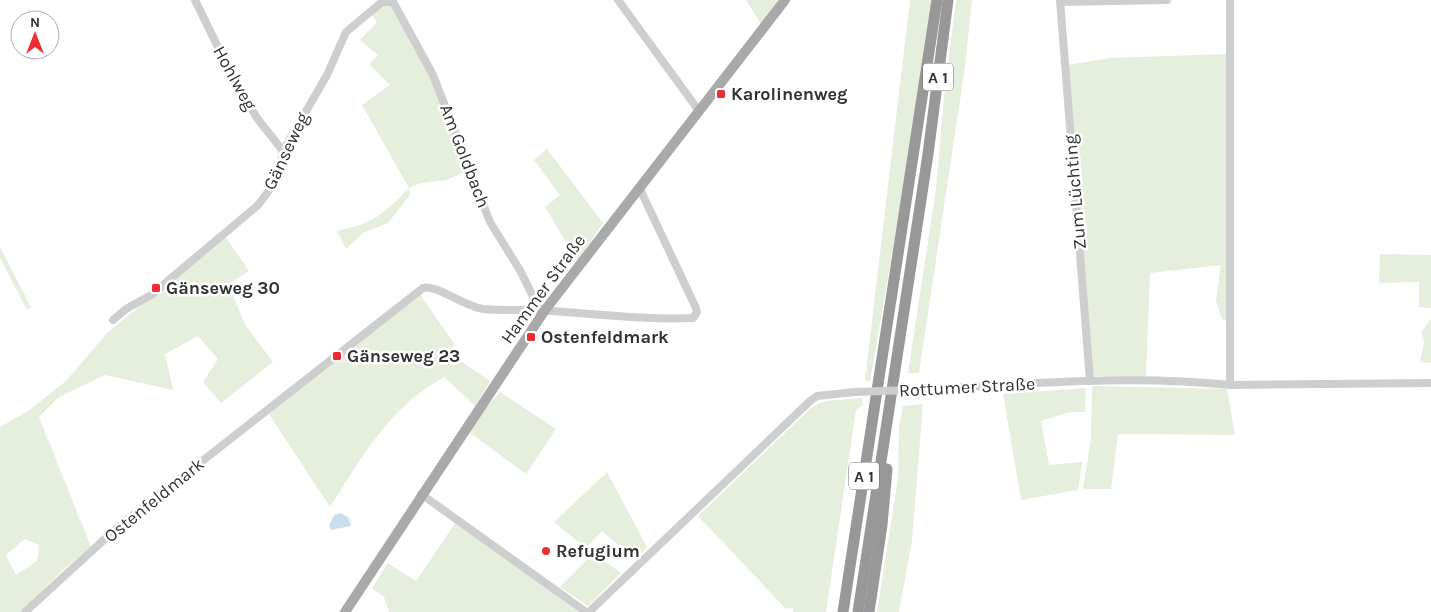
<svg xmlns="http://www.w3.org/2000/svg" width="1431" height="612" viewBox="0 0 1431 612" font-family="Karla,sans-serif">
<rect width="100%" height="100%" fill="#fff"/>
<g fill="#e6eede" fill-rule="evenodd">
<polygon points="746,0 778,0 761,24"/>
<polygon points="910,0 933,0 900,208 870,381 865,380"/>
<polygon points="956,0 972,0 965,67 919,373 908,373 936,189 944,97"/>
<path d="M384,4L390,5L438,91L466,171L447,180L421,183L409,188L410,195L388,223L363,233L346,249L337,231C374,223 383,215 409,188L362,105L390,85L369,64L378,55L360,40L377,22L371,14Z"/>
<polygon points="1227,54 1229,322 1222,319 1216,301 1221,265 1150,273 1146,377 1092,376 1068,65 1110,58"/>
<polygon points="547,149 603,223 577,261 545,207 560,195 534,160"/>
<path d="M225,236L249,271L228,284L246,326L273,362L221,403L203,382L218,359L198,336L165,354L173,390L105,375L59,397L39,417L91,547L63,570L20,612H0V427L27,412L66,381L107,333ZM25,539L39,545L37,561L16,575L6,555Z"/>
<polygon points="0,247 31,307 27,310 0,258"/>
<polygon points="1380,254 1431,255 1431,308 1419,307 1419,282 1379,283"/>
<path d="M419,293L455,345L447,352L490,381L475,406L444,377C388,409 364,454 330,507L269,414Z"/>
<polygon points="1431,319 1431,363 1420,362 1424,342 1421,332"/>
<polygon points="1092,386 1227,389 1235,435 1118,434 1111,489 1083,489 1091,438"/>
<polygon points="1086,388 1085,412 1070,412 1041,421 1049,465 1082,462 1078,490 1021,500 1003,394"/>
<polygon points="500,392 556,429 526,474 470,433 482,412"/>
<polygon points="862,398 863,405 856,410 826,612 793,612 793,607 786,609 698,516 812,407 826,401"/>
<polygon points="923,404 912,541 899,612 877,612 898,478 899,426 903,406"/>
<polygon points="607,472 647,547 635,559 602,531 586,548 554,522"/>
<polygon points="456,522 578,612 389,612 384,597 372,588 388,563 416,581"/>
<polygon points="593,553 621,573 588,606 560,587"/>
</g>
<polygon fill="#cadeee" points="341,513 349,518 351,526 331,530 329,526 334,515"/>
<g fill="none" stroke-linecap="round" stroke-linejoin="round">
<g stroke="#cecece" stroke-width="8">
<polyline points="195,0 236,84 257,118 283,151"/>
<polyline points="618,0 699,111"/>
<polyline points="1060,0 1090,381"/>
<polyline points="1230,0 1230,385"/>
<polyline points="1060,2 1167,0"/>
<path d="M113,320L126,309L151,295L257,206C271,190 281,173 283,151L327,75L346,32L382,2H393L433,75L490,222L521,272L538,307L545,310"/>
<path d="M910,390C1016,385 1125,374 1230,385L1431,383"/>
<polyline points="421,494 586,612"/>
<path d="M25,612L118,527L423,288C436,284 465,307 483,309C506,311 529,309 552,311C599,314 645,320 693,318L697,312L696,308L639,187"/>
<polyline points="589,612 810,401 817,396 855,392"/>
</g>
<polyline stroke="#a9a9a9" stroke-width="10" points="345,612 545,310 785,0"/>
<g stroke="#989898" stroke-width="11">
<polyline points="843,612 937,0"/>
<polyline points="858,612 928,154 948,0"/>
<polyline points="869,612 882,525 887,469"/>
</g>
<polyline stroke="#cecece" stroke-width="8" points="855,392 910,390"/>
</g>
<g fill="#ee2c32" stroke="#fff" stroke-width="2">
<rect x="716" y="89" width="10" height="10" rx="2.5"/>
<rect x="151" y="283" width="10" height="10" rx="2.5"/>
<rect x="526" y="332" width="10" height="10" rx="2.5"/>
<rect x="332" y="351" width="10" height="10" rx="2.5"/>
<circle cx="546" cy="551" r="5"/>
</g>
<g text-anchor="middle" stroke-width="5" stroke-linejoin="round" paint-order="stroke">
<g fill="#fff" stroke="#6f6f6f" stroke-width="1">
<rect x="923" y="63.5" width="30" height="27" rx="4"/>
<rect x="849" y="462.5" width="30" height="27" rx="4"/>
</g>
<g font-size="16" font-weight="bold" fill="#313131">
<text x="938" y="83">A 1</text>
<text x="864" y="482">A 1</text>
</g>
<g font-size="18" fill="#313131" stroke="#fff">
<text transform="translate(235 78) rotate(61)" y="6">Hohlweg</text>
<text transform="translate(286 151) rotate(-65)" y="6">Gänseweg</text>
<text transform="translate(465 156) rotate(69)" y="6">Am Goldbach</text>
<text transform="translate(1075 192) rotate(-95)" y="6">Zum Lüchting</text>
<text transform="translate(543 289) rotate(-54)" y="6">Hammer Straße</text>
<text transform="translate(967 387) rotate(-3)" y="6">Rottumer Straße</text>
<text transform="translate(154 500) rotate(-39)" y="6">Ostenfeldmark</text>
</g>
<g font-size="18" font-weight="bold" fill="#313131" stroke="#fff" text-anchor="start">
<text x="731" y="100">Karolinenweg</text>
<text x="166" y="294">Gänseweg 30</text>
<text x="541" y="343">Ostenfeldmark</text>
<text x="347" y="362">Gänseweg 23</text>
<text x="556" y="557">Refugium</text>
</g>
</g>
<g transform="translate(35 35)"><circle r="24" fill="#ffffff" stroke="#adadad"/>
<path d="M0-4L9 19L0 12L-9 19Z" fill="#ee2c32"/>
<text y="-8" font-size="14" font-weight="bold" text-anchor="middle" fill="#313131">N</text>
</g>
</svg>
